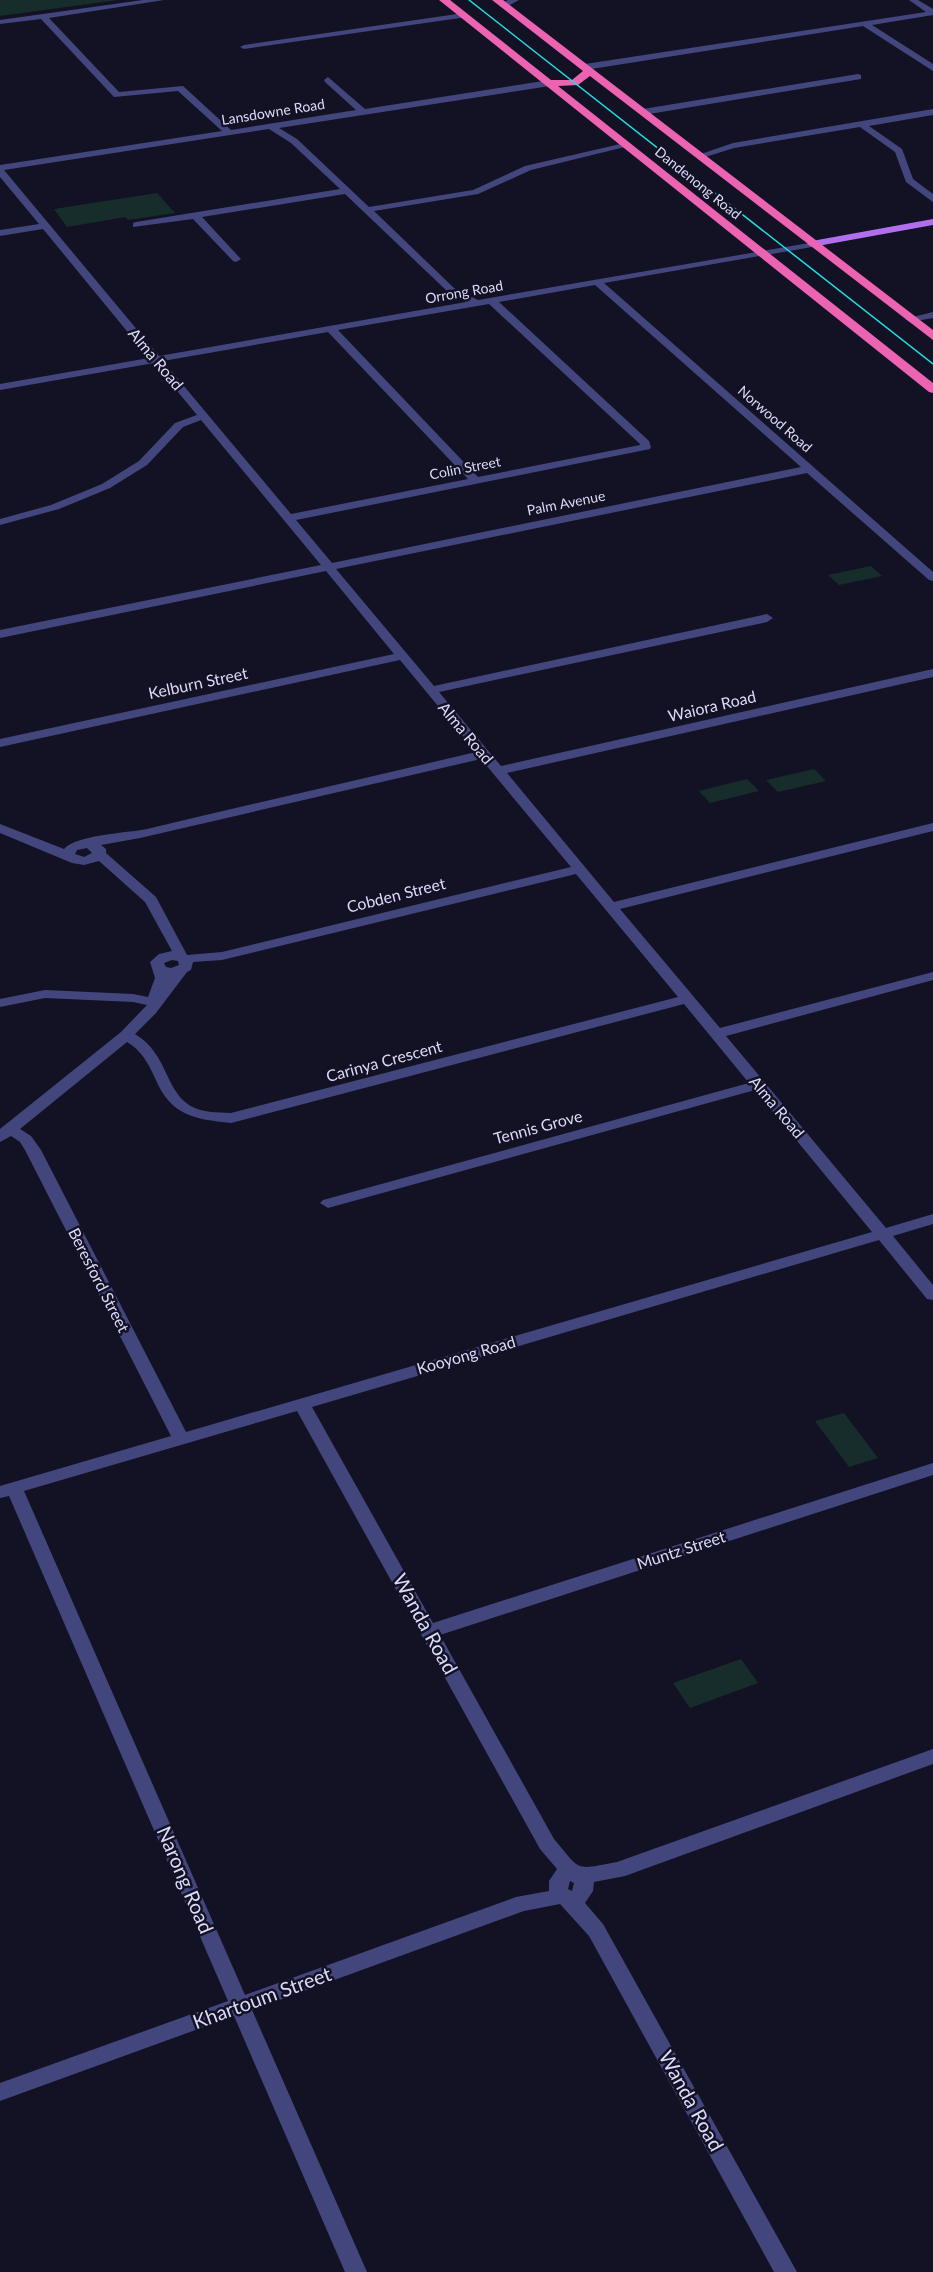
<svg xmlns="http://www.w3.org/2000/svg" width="933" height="2272" viewBox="0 0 933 2272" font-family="Lato,sans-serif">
<rect width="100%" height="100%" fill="#131224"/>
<g fill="#162d2b">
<polygon points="0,0 118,0 0,16"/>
<polygon points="157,193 175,213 128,220 125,217 67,227 54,209"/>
<polygon points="871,566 882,576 839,585 828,575"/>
<polygon points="814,769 826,781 778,792 766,780"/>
<polygon points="747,779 759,791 710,803 699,791"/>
<polygon points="844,1413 878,1458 849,1467 815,1421"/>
<polygon points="741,1659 758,1683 690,1708 673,1683"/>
</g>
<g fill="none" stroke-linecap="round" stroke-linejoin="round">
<g fill="#43467d" fill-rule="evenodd">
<path d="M143,0H164L49,18L119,92L183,86L231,130L356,110L325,82L324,80L328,77L365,109L550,80L554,83L550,86L279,128L297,139L369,207L473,190L525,166L629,142V146L531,170L478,194L374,211L454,288L478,300L815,242V246L812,247L604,283L933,572V581L929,580L807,473L336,569L434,686L767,614L773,618L767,622L439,692L501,766L933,669V677L507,773L614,902L933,823V831L620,909L720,1028L933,972V980L726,1036L886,1228L933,1214V1224L893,1236L933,1285V1300L927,1299L879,1240L312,1407L433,1623L933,1463V1475L440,1635L554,1839C582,1872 574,1870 617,1862L933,1749V1764L625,1876L594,1882L593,1891L585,1903L603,1924L797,2272H774L589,1936L560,1904L524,1911L252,2010L367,2272H345L234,2016L0,2101V2083L228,2001L9,1496L0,1498V1486L171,1436L25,1150L20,1142L11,1136L0,1142V1129L121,1032L147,1005L133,1002L45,998L0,1007V999L45,990L133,994L148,997L155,978L150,962L159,954L172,951L145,902L99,861L84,865L72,863L0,833V824L64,849C76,835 127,833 147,829C256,803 366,778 476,752L400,660L0,747V739L394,654L326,571L0,638V630L321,565L201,420L183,427L147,465L110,488L59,509L0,525V519L51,505L102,484L139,461L175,423L197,415L154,363L0,390V384L149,358L43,229L0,236V230L39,224L0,177V165L222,131L178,91L114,97L41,19L0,24V20ZM269,129L291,143L340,189L136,222L133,223V227L193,219L233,261L236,262L241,259L239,257L202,217L345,194L448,292L466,302L159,356L4,170ZM595,285L801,467L332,563L296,520L650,449L651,447L649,441L499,302ZM489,304L640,444V445L478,477L338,330ZM328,332L468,479L291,514L163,361ZM481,759L571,867L222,952L187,955L156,897L106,853V849L101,845L140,838ZM87,848L92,853L84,857L75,854L77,850ZM576,874L678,997L231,1113C217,1112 201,1113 189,1105C164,1088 168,1054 135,1034L156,1013L187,972L191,970L193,962L222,960ZM172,960L178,961L179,965L171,968L166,967L164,963ZM684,1004L749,1083L323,1200L320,1203L328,1208L755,1090L872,1232L186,1432L41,1150L31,1136L20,1129L127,1042C142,1051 148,1063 155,1078C171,1116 194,1119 231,1123ZM297,1411L540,1849L557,1869L549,1881V1891L516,1897L245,1995L24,1491ZM570,1881L574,1883L572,1891L568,1889Z"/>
<polygon points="508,0 519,0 506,7 499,5"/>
<polygon points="909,0 918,0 933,9 933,15 872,25 933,64 933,71 863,26 585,70 581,67 585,64 926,12"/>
<polygon points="464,13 468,15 467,17 244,49 240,47 244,45"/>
<polygon points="858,74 861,75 861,79 643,115 639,112 643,109"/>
<polygon points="933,109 933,115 869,126 902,149 913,179 933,194 933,202 906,182 895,152 860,127 734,148 699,159 695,156 733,143"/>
<polygon points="933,312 933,318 910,322 905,319"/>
</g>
<polygon fill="#b36eed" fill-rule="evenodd" points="933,219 933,225 812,247 807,244 812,241"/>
<polygon fill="#ec63b1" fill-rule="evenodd" points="439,0 450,0 551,80 572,80 583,71 492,0 503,0 933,330 933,340 590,76 578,85 558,86 933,383 933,393 929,392"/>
<polyline stroke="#1de0e3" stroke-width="1.5" points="469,0 933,364"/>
</g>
<g text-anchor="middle" stroke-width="5" stroke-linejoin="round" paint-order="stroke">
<g font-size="14" fill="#dbdafa" stroke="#131224">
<text transform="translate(273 112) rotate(-9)" y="5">Lansdowne Road</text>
<text transform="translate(698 183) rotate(39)" y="5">Dandenong Road</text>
<text transform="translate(464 292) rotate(-10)" y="5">Orrong Road</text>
<text transform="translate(775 419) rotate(41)" y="5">Norwood Road</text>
<text transform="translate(465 468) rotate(-11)" y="5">Colin Street</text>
<text transform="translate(566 503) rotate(-11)" y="5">Palm Avenue</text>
</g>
<g font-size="16" fill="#dbdafa" stroke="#131224">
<text transform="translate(156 359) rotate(50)" y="6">Alma Road</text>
<text transform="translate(198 683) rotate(-12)" y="6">Kelburn Street</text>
<text transform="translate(712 706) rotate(-13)" y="6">Waiora Road</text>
<text transform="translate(466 733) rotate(50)" y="6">Alma Road</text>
<text transform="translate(396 895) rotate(-14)" y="6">Cobden Street</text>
<text transform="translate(384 1061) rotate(-15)" y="6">Carinya Crescent</text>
<text transform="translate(777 1107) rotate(50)" y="6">Alma Road</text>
<text transform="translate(538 1127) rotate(-15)" y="6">Tennis Grove</text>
<text transform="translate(99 1280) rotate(63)" y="6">Beresford Street</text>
<text transform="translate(466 1355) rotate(-16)" y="6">Kooyong Road</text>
<text transform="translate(681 1550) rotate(-18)" y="6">Muntz Street</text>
</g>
<g font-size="20" fill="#dbdafa" stroke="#131224">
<text transform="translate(425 1624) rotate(61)" y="7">Wanda Road</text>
<text transform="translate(185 1880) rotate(67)" y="7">Narong Road</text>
<text transform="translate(262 1998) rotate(-20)" y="7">Khartoum Street</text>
<text transform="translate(691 2101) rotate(61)" y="7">Wanda Road</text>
</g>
</g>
</svg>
